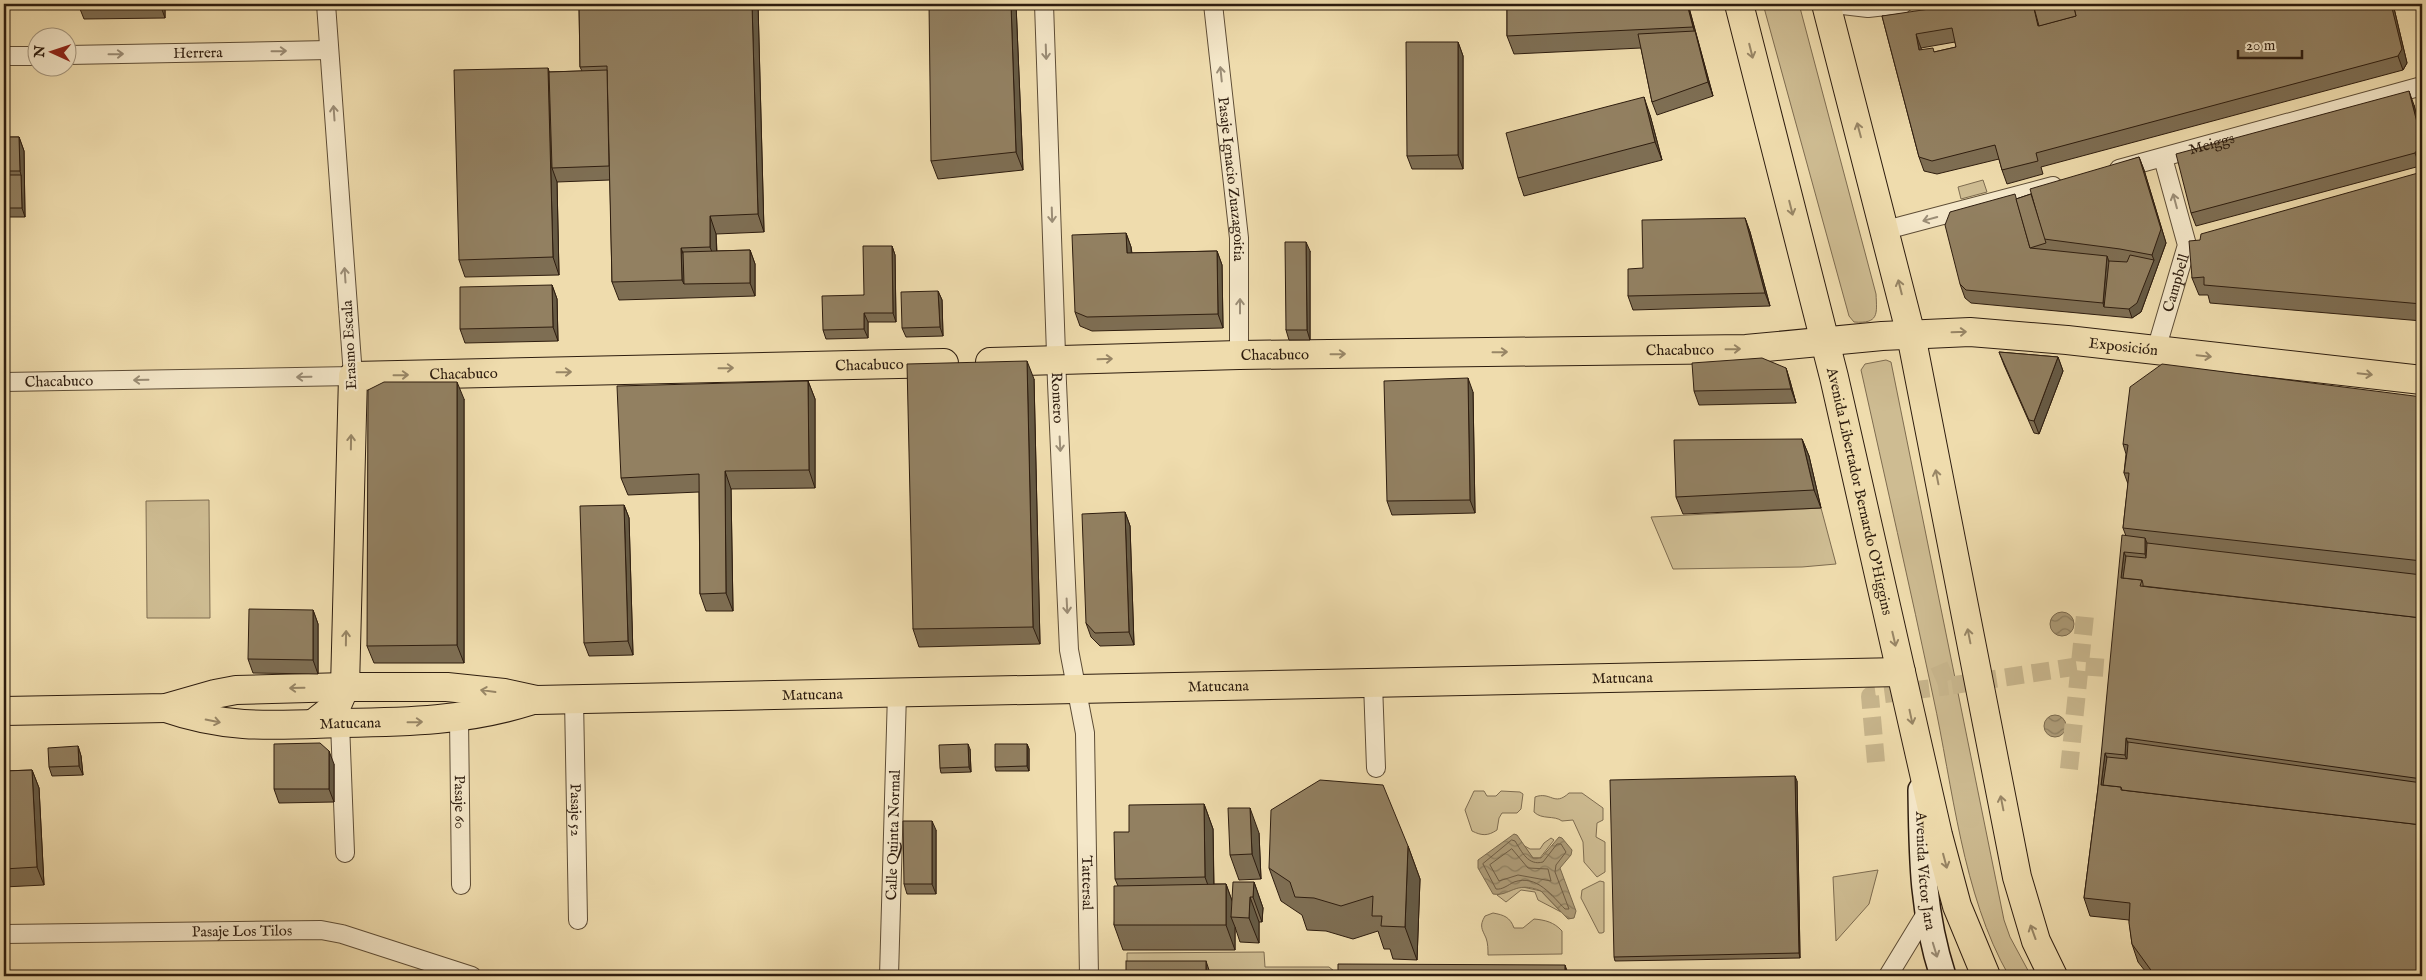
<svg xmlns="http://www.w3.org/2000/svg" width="2426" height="980" viewBox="0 0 2426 980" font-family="'IM FELL English',serif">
<defs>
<pattern id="water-waves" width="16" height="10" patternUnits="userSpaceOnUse" patternTransform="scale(1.25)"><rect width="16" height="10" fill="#ad9b77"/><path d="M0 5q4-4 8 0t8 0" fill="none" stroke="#8d7e60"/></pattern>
</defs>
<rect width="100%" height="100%" fill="#efdcad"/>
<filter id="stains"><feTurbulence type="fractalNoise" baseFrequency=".004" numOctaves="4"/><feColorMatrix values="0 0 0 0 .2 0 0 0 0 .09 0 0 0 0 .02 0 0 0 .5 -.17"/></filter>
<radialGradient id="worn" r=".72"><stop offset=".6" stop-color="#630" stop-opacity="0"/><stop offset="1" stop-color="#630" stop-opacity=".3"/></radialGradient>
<g fill="#cebc92" stroke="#7e6c50">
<path d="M1763,4H1799L1876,294C1877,314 1879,324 1854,322L1849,316Z"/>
<polygon points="1983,180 1987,192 1961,199 1958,187"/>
<path d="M1886,360L1891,362L2004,920L2010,937L2031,976H2009C1962,894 1953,787 1933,696C1910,587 1885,478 1861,370L1865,364Z"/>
<polygon points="209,500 210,618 147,618 146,501"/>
<polygon points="1821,508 1836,564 1802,567 1673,569 1651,517"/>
<path d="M1474,791H1484L1487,796H1496L1501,791L1520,792L1523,794L1521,809L1517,813H1502L1499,818L1497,830C1488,836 1482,836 1472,831L1465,810Z"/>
<path d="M1569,793H1582L1603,808V820L1597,823L1596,837L1605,842V872L1597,877L1584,862L1583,842L1573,820L1562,821C1554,815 1542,820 1534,812L1535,797C1551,791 1554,807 1569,793Z"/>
<polygon points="1551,838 1554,840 1540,858 1533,858 1523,845 1530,849 1540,849 1544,843"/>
<polygon points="1878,870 1869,904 1836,941 1833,877"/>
<polygon points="1600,881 1604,882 1604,932 1602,933 1599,933 1581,898 1582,890"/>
<polygon points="1518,886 1541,891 1561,912 1538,900 1535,892 1521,890 1506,902 1497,895"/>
<path d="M1493,913C1504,915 1510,917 1514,928H1523L1534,919C1545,920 1554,922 1562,931V954L1488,955C1488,950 1488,943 1486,938C1482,929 1479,926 1485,916Z"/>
<polygon points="1264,952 1265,967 1329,967 1334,971 1330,976 1127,976 1127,953"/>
</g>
<g fill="url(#water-waves)" stroke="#7a694d">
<circle cx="2062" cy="624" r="12"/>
<circle cx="2055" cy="726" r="11"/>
<path d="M1514,834L1517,835L1533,858H1541L1559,837L1562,838L1572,850L1571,855L1560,868L1576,911L1574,918L1568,919L1541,891C1515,880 1510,897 1493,894L1478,868V860Z"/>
</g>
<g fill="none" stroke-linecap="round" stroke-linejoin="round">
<g stroke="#6e5c43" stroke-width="1">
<path d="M1512,840L1515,841C1522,852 1528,866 1543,862L1557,844H1561L1566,852L1556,865L1555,872L1569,909H1565C1552,896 1537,874 1514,882C1508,885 1502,890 1496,889L1483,864Z"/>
<polygon points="1512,849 1528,868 1548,869 1551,881 1518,875 1499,881 1490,865"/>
</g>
<g stroke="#c8b68d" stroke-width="18" stroke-dasharray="18 9" stroke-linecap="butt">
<polyline points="1939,665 1948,686 2080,666 2132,670"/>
<polyline points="1876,762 1870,696 1948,686"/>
<polyline points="2069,769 2085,615"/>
</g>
<g stroke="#5e4d36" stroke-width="20">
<g id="street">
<path id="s1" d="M1044,4L1057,383L1069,650L1085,733L1089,976"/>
<path id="s2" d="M1213,4L1239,238V355"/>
<polyline points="1834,4 1868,8 1903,4"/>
<path id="s3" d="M68,55L329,50"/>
<polyline points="4,56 38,56"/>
<path id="s4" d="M2119,169L2422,86"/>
<polyline points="1886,230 2053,186"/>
<path id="s5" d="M2156,350L2187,245L2163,158"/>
<path id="s6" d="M4,382L353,376L326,4"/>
<polyline points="1373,683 1376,768"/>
<path id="s7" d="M574,699L578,920"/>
<path id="s8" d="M459,718L461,885"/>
<polyline points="340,723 345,853"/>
<path id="s9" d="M4,934L321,930L342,934L472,976"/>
<path id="s10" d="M889,976L897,693"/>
<polyline points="1888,976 1927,912"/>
</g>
</g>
<g stroke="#2e1d0f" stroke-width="28">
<g id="secondary">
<path id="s11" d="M1921,790C1922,857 1922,911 1943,976"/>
</g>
</g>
<g stroke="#2e1d0f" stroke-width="30">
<g id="primary">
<path id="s12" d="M1739,4L1834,377L1938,835L1957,906L1986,976"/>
<polyline points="1826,4 1911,335 2017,877 2036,941 2053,976"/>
<path id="s13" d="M990,362L1239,355L1746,349L1882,336L1970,332L2067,340L2422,380"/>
<path id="s14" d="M166,708C229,730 277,725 342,723C408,722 466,721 530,701"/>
<path id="s15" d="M4,711L166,708L215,694L236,690L345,687H447L504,693L536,700L1901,672"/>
<path id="s16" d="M313,724L337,705L345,687L353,376L944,363"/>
</g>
</g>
<use href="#street" stroke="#f5e8ca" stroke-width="18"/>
<use href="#secondary" stroke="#f5e8ca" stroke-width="25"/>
<use href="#primary" stroke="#efdcad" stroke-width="28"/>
</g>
<g fill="#7e6e53" stroke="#2e1d0f" fill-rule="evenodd">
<polygon points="78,4 165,4 165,18 84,19"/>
<polygon points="579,4 758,4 764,232 716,234 717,251 750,250 755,264 755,296 619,300 612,282 610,180 557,182 559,275 465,277 459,260 549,72 582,71 580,67"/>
<polygon points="1016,4 1023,170 938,179 931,161"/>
<polygon points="1507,4 1688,4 1713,96 1657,115 1652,102 1641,48 1514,54 1507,36"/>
<path d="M2393,4L2407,63L2403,70L2041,167L2043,174L2007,184L2002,170L1999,159L1937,174L1924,171L1919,157L1882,16ZM1955,42L1956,47L1934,52L1921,50V48Z"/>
<polygon points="1458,42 1463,56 1463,169 1412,169 1407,156"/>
<polygon points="2414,105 2422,137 2422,163 2420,166 2196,226 2191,213"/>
<polygon points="1650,115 1662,160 1524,196 1518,178"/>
<polygon points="4,137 19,137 24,151 25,217 4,217"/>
<polygon points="2139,157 2144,170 2166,243 2141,312 2132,318 1971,303 1965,298 1960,284 2016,199"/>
<polygon points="2422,175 2422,321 2210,303 2208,295 2199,295 2192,278 2200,240"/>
<polygon points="1745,218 1750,232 1770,306 1633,310 1628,296 1643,268"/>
<polygon points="1126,233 1131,247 1132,253 1217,251 1222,265 1223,328 1092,331 1080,326 1075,312"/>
<polygon points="892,246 895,255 896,322 868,322 868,338 826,339 823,330 864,295"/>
<polygon points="1310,251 1310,340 1289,340 1286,330"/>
<polygon points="552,285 557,299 558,341 465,343 460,329"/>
<polygon points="938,291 942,300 943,336 906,337 902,328"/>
<polygon points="1999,352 2058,357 2063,371 2039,434 2034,433 2004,365"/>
<polygon points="1786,368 1790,381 1796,403 1699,405 1694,391"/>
<polygon points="1034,379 1040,644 919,647 913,629"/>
<polygon points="808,381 815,399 815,488 731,489 733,611 706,611 700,594 699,492 628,495 621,478"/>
<polygon points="1473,392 1475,513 1392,515 1387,501"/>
<polygon points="2422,397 2422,976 2149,976 2138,962 2132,944 2129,920 2090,916 2084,898 2098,788 2126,536 2123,528 2128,484 2124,473 2126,454 2123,444"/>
<polygon points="464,399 464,663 374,663 367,646"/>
<polygon points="1802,439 1809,456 1821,508 1683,514 1676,497"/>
<polygon points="624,505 629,518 633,655 589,656 584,643"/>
<polygon points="1125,512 1130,526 1134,645 1100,646 1091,637 1086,623"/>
<polygon points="313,610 318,624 318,674 253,673 248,659"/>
<polygon points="1027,744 1029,749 1029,771 996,771 995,767"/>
<polygon points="78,746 81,756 83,775 52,776 49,767"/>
<polygon points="970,749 971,772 941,773 940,768"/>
<polygon points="334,764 334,802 279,803 274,789"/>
<polygon points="32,770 39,788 44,885 4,887 4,771"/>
<polygon points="1797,781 1800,958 1615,961 1614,957"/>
<polygon points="1204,804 1213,829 1214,884 1226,884 1232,901 1254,882 1263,908 1262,922 1259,922 1259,943 1240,942 1235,927 1235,950 1123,950 1114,925 1118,886 1115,879"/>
<polygon points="936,830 936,894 907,894 904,884"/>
<polygon points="1259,833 1261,879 1239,880 1230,855"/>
<polygon points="1408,846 1420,879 1417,960 1393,959 1390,949 1384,949 1378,931 1353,939 1326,931 1307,930 1302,915 1281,901 1269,868"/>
</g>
<g fill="#665a44" stroke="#2e1d0f">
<polygon points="160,4 165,4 165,18"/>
<polygon points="752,4 758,4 764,232 758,214"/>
<polygon points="1011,4 1016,4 1023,170 1016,152"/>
<polygon points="1687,4 1688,4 1713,96 1708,82"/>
<polygon points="2391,4 2393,4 2407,63 2403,70 2398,56"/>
<polygon points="1916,34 1921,48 1924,64 1919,50"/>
<polygon points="1458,42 1463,56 1463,169 1458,155"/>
<polygon points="548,68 554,86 552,168 557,182 559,275 553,257"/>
<polygon points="2409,91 2414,105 2422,137 2422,142"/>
<polygon points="1644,97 1650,115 1662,160 1655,142"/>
<polygon points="19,137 24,151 25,217 22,208 21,175 20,171"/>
<polygon points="2422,142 2422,163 2420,166 2415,153"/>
<polygon points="2139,157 2144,170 2166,243 2141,312 2132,318 2129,309 2154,260 2152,255"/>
<polygon points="710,216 716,234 717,265 710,247"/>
<polygon points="1745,218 1750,232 1770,306 1765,293"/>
<polygon points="1126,233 1131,247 1132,267 1127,253"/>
<polygon points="1306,242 1310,251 1310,340 1307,330"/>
<polygon points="892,246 895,255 896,322 893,313"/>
<polygon points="681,248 688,266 684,284 682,280"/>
<polygon points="750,250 755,264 755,296 750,283"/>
<polygon points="1217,251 1222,265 1223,328 1218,314"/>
<polygon points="2107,256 2112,270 2104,307 2103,303"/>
<polygon points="552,285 557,299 558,341 553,327"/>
<polygon points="938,291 942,300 943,336 940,327"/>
<polygon points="864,313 868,322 868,338 864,329"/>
<polygon points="2058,357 2063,371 2039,434 2034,421"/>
<polygon points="1027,361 1034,379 1040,644 1033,627"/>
<polygon points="1786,368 1790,381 1796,403 1791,389"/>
<polygon points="1468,378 1473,392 1475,513 1470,500"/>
<polygon points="808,381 815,399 815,488 809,470"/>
<polygon points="457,382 464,399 464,663 457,645"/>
<polygon points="1802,439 1809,456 1821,508 1814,490"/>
<polygon points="725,471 731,489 733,611 726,593"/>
<polygon points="624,505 629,518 633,655 628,641"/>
<polygon points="1125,512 1130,526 1134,645 1129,632"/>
<polygon points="2145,538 2152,556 2151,572 2145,554"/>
<polygon points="2124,552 2131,570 2129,583 2121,578"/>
<polygon points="313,610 318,624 318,674 313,660"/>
<polygon points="2126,738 2133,756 2132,773 2125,755"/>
<polygon points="968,744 970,749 971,772 969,767"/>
<polygon points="1027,744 1029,749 1029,771 1027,766"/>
<polygon points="78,746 81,756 83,775 79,766"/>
<polygon points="329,751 334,764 334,802 329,789"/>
<polygon points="2105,753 2112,770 2109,789 2101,785"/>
<polygon points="32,770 39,788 44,885 37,867"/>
<polygon points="1795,776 1797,781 1800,958 1799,953"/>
<polygon points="1204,804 1213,829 1214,902 1205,877"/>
<polygon points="1250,808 1259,833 1261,879 1252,854"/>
<polygon points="932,821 936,830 936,894 932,884"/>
<polygon points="1408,846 1420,879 1417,960 1405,927"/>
<polygon points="1254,882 1263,908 1262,922 1253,897"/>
<polygon points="1226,884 1235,909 1231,917 1235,927 1235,950 1226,925"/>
<polygon points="1250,897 1259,922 1259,943 1249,918"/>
<polygon points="1206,961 1211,976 1206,976"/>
<polygon points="1565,965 1569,976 1565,976"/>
</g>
<g fill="#928061" stroke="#2e1d0f" fill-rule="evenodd">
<polygon points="579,4 752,4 758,214 710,216 710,247 681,248 682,280 612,282 607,66 580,67"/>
<polygon points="929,4 1011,4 1016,152 931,161"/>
<polygon points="1507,4 1687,4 1693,27 1507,36"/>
<path d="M1963,4H2033L2038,26L2076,16L2073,4H2391L2402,49L2398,56L2036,153L2038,161L2002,170L1995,145L1932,161L1919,157L1882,16ZM1952,28L1956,47L1934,52L1933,48L1919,50L1916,34Z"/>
<polygon points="2033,4 2073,4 2076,16 2039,26"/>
<polygon points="1695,31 1708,82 1652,102 1638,34"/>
<polygon points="1406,42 1458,42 1458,155 1407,156"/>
<polygon points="548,68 553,257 459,260 454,70"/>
<polygon points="607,70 609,166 552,168 549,72"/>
<polygon points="2409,91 2422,142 2415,153 2191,213 2176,154"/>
<polygon points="1644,97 1655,142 1518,178 1506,133"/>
<polygon points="4,137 19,137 20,171 4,171"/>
<polygon points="2139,157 2161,229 2152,255 2120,249 2044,239 2030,189"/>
<polygon points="2418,173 2422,175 2422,304 2204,285 2204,277 2192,278 2189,241 2200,240 2201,234"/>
<polygon points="4,175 21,175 22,208 4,208"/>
<polygon points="2015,194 2030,248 2107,256 2103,303 1966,290 1960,284 1945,225 1950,212"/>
<polygon points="2031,194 2046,243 2030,248 2016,199"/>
<polygon points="1745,218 1765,293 1628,296 1628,269 1643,268 1642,220"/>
<polygon points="1126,233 1127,253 1217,251 1218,314 1087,317 1075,312 1072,235"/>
<polygon points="1285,242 1306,242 1307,330 1286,330"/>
<polygon points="863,246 892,246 893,313 864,313 864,329 823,330 822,296 864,295"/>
<polygon points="750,250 750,283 684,284 683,252"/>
<polygon points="2130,255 2154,260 2137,303 2129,309 2104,307 2109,261 2127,262"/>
<polygon points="552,285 553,327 460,329 460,287"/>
<polygon points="938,291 940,327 902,328 901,292"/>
<polygon points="1999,352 2058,357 2034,421 2029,420"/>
<polygon points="1762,358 1786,368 1791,389 1694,391 1692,363"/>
<polygon points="1027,361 1033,627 913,629 907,364"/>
<polygon points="2162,364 2422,397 2422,561 2123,528 2129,473 2124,473 2128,445 2123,444 2130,387"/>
<polygon points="1468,378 1470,500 1387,501 1384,381"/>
<polygon points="808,381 809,470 725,471 726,593 700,594 699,474 621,478 617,386"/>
<polygon points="384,382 457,382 457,645 367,646 368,390"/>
<polygon points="1802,439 1814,490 1676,497 1674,440"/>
<polygon points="624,505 628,641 584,643 580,506"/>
<polygon points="1125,512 1129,632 1095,633 1086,623 1082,514"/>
<polygon points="2122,535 2145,538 2145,554 2124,552 2121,578 2142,580 2140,586 2422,618 2422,779 2126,738 2125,755 2105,753 2101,785 2121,787 2121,790 2422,825 2422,976 2160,976 2153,973 2132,944 2129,923 2130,903 2084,898 2098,788"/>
<polygon points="2147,543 2422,575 2422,618 2143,586 2143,584 2142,580 2123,578 2126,556 2146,558"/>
<polygon points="249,609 313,610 313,660 248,659"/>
<polygon points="2128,742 2422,783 2422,825 2122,790 2121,787 2103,785 2107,757 2127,759"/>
<polygon points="320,743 329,751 329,789 274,789 274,744"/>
<polygon points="968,744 969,767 940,768 939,745"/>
<polygon points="995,744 1027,744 1027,766 995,767"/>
<polygon points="78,746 79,766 49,767 48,748"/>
<polygon points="32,770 37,867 4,869 4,771"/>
<polygon points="1795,776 1799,953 1614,957 1610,780"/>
<polygon points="1320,780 1383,785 1408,846 1405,927 1381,926 1382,916 1372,916 1373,896 1341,906 1314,898 1295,897 1290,882 1269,868 1271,810"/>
<polygon points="1204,804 1205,877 1115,879 1114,832 1129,832 1129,805"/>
<polygon points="1228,808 1250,808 1252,854 1230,855"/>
<polygon points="903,821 932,821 932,884 904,884"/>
<polygon points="1233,882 1254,882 1253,897 1250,897 1249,918 1231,917"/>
<polygon points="1226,884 1226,925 1114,925 1114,886"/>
<rect x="1126" y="961" width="80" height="15"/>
<polygon points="1338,964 1565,965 1565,976 1338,976"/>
</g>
<defs><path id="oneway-shaft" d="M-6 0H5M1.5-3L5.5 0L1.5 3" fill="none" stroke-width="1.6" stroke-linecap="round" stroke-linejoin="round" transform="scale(1.25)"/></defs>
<g stroke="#9b8d76">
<use href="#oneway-shaft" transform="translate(279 51) rotate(-1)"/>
<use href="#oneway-shaft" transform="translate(1046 52) rotate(88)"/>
<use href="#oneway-shaft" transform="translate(116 54) rotate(-1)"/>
<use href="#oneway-shaft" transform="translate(1221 74) rotate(-96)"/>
<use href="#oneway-shaft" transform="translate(334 113) rotate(-94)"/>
<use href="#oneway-shaft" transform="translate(2175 201) rotate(-105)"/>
<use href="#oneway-shaft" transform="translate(1052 215) rotate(88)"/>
<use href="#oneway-shaft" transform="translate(1930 219) rotate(165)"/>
<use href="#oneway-shaft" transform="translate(345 275) rotate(-94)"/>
<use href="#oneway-shaft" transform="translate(1240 306) rotate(-90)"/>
<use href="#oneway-shaft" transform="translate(304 377) rotate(179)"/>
<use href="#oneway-shaft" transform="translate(141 380) rotate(179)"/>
<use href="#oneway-shaft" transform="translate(1060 444) rotate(87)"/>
<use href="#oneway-shaft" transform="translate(1067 606) rotate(87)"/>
<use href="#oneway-shaft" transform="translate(1935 950) rotate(73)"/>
</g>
<g stroke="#988666">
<use href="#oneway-shaft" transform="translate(1751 51) rotate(76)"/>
<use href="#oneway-shaft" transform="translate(1859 130) rotate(-105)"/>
<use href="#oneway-shaft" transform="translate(1791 208) rotate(76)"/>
<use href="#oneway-shaft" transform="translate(1900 287) rotate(-104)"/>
<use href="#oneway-shaft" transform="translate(1959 332) rotate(-2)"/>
<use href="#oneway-shaft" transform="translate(1733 349) rotate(-1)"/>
<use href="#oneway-shaft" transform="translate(1500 352) rotate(-1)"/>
<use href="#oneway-shaft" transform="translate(1338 354) rotate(-1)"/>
<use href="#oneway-shaft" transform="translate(2204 356) rotate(6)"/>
<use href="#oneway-shaft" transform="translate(1105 359) rotate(-2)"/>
<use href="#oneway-shaft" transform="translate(726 368) rotate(-1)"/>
<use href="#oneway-shaft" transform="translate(564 372) rotate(-1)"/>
<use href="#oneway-shaft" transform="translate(2365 374) rotate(6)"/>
<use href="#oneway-shaft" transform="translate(401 375) rotate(-1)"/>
<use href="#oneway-shaft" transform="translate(351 442) rotate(-89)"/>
<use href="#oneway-shaft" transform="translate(1937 477) rotate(-101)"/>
<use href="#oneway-shaft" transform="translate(1969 636) rotate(-101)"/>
<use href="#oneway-shaft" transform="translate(346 638) rotate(-89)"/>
<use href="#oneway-shaft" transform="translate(1894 639) rotate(77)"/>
<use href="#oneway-shaft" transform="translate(297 688) rotate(179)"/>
<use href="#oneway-shaft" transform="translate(488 691) rotate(-172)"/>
<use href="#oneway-shaft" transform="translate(1911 717) rotate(78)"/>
<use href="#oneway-shaft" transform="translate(213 721) rotate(11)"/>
<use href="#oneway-shaft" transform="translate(415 722) rotate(-1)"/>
<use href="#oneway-shaft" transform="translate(2002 803) rotate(-101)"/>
<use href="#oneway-shaft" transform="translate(1945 861) rotate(75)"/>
<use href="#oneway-shaft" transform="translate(2033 932) rotate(-110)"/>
</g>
<g text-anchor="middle" stroke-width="4.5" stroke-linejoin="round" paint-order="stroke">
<g font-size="15" fill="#2e1d0f" stroke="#f5e8ca">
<text dy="5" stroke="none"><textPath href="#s3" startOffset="130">Herrera</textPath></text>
<text dy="5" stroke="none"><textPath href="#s4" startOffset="96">Meiggs</textPath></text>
<text dy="5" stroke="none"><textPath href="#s2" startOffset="176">Pasaje Ignacio Zuazagoitia</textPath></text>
<text dy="5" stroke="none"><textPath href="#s5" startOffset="70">Campbell</textPath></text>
<text transform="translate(349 345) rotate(-93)" y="5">Erasmo Escala</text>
<text dy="5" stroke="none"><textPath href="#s13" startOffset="1135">Exposición</textPath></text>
<text dy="5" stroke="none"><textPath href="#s13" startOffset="690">Chacabuco</textPath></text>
<text dy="5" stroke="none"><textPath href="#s13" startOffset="285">Chacabuco</textPath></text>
<text dy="5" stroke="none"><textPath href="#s16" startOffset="878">Chacabuco</textPath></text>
<text dy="5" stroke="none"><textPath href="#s16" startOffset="472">Chacabuco</textPath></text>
<text dy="5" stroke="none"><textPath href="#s6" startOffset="55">Chacabuco</textPath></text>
<text dy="5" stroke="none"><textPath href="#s1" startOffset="394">Romero</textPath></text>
<text dy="5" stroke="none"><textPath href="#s12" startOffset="502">Avenida Libertador Bernardo O'Higgins</textPath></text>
<text dy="5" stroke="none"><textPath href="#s15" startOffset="1622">Matucana</textPath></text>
<text dy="5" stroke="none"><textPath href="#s15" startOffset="1218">Matucana</textPath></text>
<text dy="5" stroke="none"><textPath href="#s15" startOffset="812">Matucana</textPath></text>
<text dy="5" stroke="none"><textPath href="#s14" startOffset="186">Matucana</textPath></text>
<text dy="5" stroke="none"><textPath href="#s8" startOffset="84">Pasaje 60</textPath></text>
<text dy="5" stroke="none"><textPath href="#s7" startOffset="111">Pasaje 52</textPath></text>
<text dy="5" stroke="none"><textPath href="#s10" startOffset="141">Calle Quinta Normal</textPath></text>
<text dy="5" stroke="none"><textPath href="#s11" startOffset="81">Avenida Víctor Jara</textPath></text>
<text dy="5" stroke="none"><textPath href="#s1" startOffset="881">Tattersal</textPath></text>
<text dy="5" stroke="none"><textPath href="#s9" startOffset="238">Pasaje Los Tilos</textPath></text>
</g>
</g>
<rect width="2426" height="980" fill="none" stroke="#efdcad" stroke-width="20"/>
<rect x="5" y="5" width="2416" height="970" fill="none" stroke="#2e1d0f" stroke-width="2.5"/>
<rect x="10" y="10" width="2406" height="960" fill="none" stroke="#2e1d0f"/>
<g transform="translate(52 52) rotate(273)"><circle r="24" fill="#f5e8ca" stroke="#a5977f"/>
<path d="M0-4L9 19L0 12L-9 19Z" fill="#8f2418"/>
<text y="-8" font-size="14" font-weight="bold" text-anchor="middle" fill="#2e1d0f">N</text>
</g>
<path d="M2238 50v8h64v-8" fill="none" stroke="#2e1d0f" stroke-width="2.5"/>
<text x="2246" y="50" font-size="15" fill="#2e1d0f" stroke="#f5e8ca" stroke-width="4" paint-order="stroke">20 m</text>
<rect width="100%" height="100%" filter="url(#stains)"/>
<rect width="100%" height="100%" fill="url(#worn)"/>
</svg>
